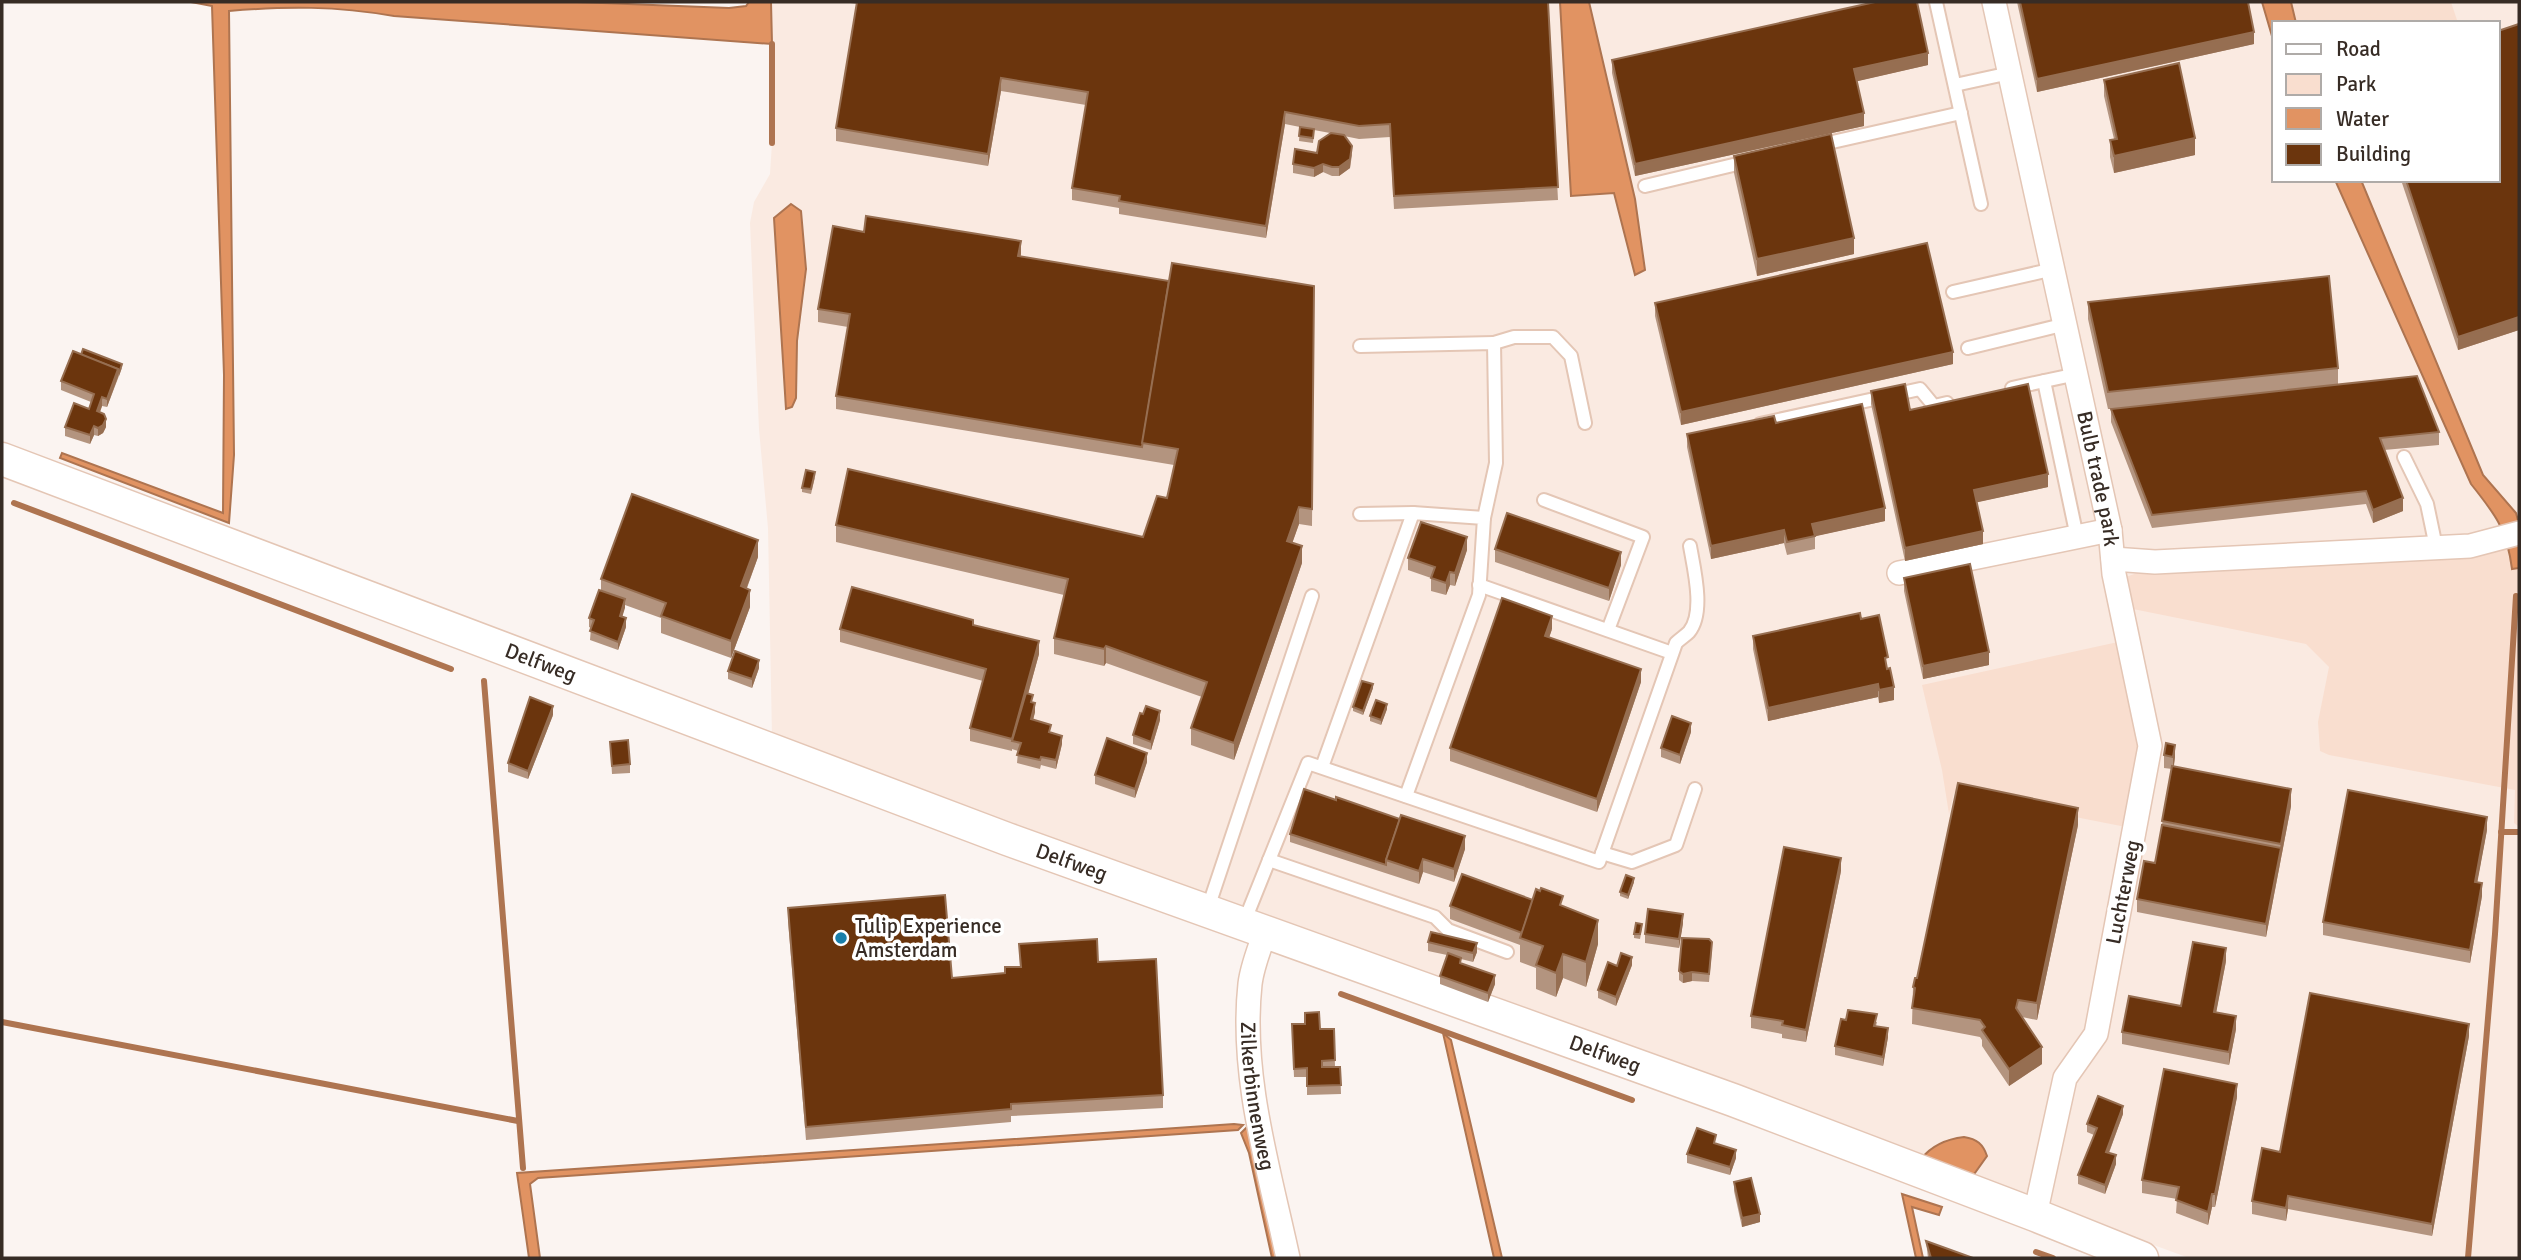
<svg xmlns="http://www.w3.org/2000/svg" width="2521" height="1260" viewBox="0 0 2521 1260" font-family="Signika,sans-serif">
<rect width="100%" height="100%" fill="#fbf4f1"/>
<path fill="#faeae1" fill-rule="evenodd" d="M771,2H2519V1258H2189L772,737L768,528L759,429L750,223L754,202L770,174L772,143ZM2274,23H2498V180H2274Z"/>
<g fill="#f9decf">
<polygon points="2291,2 2451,2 2457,20 2449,23 2296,23"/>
<polygon points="2519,544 2519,827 2514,823 2515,790 2329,755 2320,751 2318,722 2329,667 2306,644 2133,609 2126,577 2137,573 2462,557 2483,555"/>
<polygon points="2118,642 2141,739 2126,827 1954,793 1949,814 1942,770 1922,685"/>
</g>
<g fill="#e19362" stroke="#ae7450" stroke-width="2">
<path d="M191,2H577L729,8L746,6L749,2H771L772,44L394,16C335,6 288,6 229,11L234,455L229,523L60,458L62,453L223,513L224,375L212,6Z"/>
<polygon points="1560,2 1589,2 1635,199 1645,270 1635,275 1614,193 1571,196"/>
<polygon points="2262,2 2291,2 2296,23 2274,23 2274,43"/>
<path d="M2335,180H2361L2483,475L2516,513L2519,524V568L2512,569C2507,529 2495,514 2471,484Z"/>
<polygon points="791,204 801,211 806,269 797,341 796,398 792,407 786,409 774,218"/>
<polygon points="1443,1033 1451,1040 1502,1258 1494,1258"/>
<polygon points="1234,1124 1243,1125 1238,1130 538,1178 530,1184 540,1258 529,1258 517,1173"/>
<polygon points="1248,1126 1278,1258 1272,1258 1249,1153 1241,1133"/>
<path d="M1964,1137C1977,1139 1983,1144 1987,1156L1972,1177L1921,1159C1932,1145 1947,1139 1964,1137Z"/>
<polygon points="1902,1194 1942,1207 1939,1215 1912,1207 1923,1258 1916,1258"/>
</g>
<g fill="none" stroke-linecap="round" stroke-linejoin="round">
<g stroke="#ae7450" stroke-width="6">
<polyline points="772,44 772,143"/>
<polyline points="14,503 451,669"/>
<polyline points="484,681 523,1168"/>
<polyline points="2501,832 2519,832"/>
<polyline points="1341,994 1632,1100"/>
<polyline points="2,1022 518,1121"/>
<polyline points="2036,1252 2053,1258"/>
<polyline points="2468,1258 2495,934 2516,596"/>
</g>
<g stroke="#e4c6b5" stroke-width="16">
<g id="service">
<polyline points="1936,2 1981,204"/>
<polyline points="1955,85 2010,73"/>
<polyline points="1819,145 1961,113"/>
<polyline points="1645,186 1750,161"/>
<polyline points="1953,292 2054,269"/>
<polyline points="1494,343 1514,337 1553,337 1571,356 1585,423"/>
<polyline points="1360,346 1494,343 1496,463 1484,518"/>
<polyline points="1968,348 2066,324"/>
<polyline points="2044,381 2077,537"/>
<polyline points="2012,388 2077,374"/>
<polyline points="1760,424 1920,389 1934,406 1947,403"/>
<polyline points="2404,457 2427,504 2436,547"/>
<polyline points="1544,500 1643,537 1608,630"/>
<polyline points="1360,514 1413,513"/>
<polyline points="1479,585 1672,653"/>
<polyline points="1322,767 1413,513 1484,518 1479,595 1406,796"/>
<polyline points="1602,853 1632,862 1676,845 1695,789"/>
<polyline points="1269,860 1435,917 1448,930 1507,952"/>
<polyline points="1207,911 1312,596"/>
<path d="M1243,925L1308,763L1599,862L1676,643C1680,639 1685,636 1689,632C1705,613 1694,569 1690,546"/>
</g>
</g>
<g stroke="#e4c6b5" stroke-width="26">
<g id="minor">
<path id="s1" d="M1994,2L2110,530L2114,574L2150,746L2096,1034L2065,1078L2035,1215"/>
<polyline points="2113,559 2155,562 2470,546 2519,533"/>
<polyline points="1899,573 2110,530"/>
<path id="s2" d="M1265,933C1259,949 1252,967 1250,984C1240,1076 1269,1169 1288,1258"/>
</g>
</g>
<g stroke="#e4c6b5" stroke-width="35">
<g id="secondary">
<path id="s3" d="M2,459L1007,839L1733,1100L2035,1215L2142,1258"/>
</g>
</g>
<use href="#service" stroke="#fff" stroke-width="12"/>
<use href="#minor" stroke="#fff" stroke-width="23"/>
<use href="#secondary" stroke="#fff" stroke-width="32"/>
</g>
<g fill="#b3947f">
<polygon points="844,2 1548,2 1558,200 1394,209 1390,137 1359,139 1344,136 1352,155 1350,168 1339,176 1332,176 1323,172 1314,177 1293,173 1293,164 1317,153 1330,133 1314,130 1313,143 1299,141 1300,127 1285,124 1266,238 1119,214 1119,208 1072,200 1072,188 1086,105 1001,91 988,166 836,141 836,128 857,4"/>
<polygon points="2017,2 2248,2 2254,44 2037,92"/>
<polygon points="2519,24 2519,330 2458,350 2401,180 2498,180"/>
<polygon points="1612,60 1928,65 1857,81 1864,126 1635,176 1612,73"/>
<polygon points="2104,80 2195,155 2114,173 2110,157 2110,140 2114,139 2104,96"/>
<polygon points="1734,156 1854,254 1757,276 1734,173"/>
<polygon points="864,232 1021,254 1020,256 1169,281 1314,286 1312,526 1299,524 1292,543 1302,563 1234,760 1191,745 1191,728 1202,697 1106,663 1104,666 1054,654 1054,638 1064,595 836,542 836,525 1143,537 1167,498 1174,465 836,409 836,396 848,327 818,322 818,309"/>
<polygon points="2088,302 2338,368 2338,384 2439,432 2439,445 2384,450 2403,511 2373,523 2366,504 2152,528 2111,422 2111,409 2108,409 2088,319"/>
<polygon points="1655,303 1953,364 1681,425 1655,316"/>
<polygon points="122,368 107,407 102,406 100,412 106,427 103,433 98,436 94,435 90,444 65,436 65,427 89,409 91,402 61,390 61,381"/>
<polygon points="1871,391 1910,410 2048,487 1977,502 1983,544 1905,561 1871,404"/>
<polygon points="1776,423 1885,521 1815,536 1815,549 1787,555 1784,543 1711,559 1687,447 1687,434"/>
<polygon points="815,477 811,494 802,492 802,488"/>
<polygon points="1495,549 1621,565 1609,601 1495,562"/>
<polygon points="1467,550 1455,586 1450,585 1446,595 1431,591 1431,578 1408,570 1408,558"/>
<polygon points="758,557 747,588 750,607 731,658 661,633 661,618 625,605 622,617 626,627 618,650 590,640 591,628 589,627 589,618 601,591 601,579"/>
<polygon points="1904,578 1989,665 1923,679 1904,591"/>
<polygon points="1861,619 1888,669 1894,700 1879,703 1878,697 1768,721 1753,649 1753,636"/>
<polygon points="973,625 1039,654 1028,694 1033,703 1035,712 1033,720 1051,733 1062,744 1056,769 1041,765 1040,769 1017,763 1018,751 1012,749 1012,751 970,741 970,728 983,681 840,642 840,629"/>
<polygon points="1552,629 1549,638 1641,682 1597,812 1450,761 1450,748"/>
<polygon points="759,668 752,688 728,679 728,671"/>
<polygon points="1373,688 1363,715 1353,711 1353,707"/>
<polygon points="1387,709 1381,725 1370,721 1370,716"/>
<polygon points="553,715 528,779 508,772 508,763"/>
<polygon points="1160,720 1151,750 1133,744 1133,735"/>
<polygon points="1691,732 1680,764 1661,757 1661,748"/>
<polygon points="610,742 630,764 630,773 612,774"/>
<polygon points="2164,755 2175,757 2174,766 2291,806 2266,937 2137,912 2137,899 2155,863 2172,769 2164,768"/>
<polygon points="1147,762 1135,798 1095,784 1095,775"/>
<polygon points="1336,800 1400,819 1465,849 1454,882 1423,872 1419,884 1290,842 1290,834"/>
<polygon points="2078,825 2037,1020 2022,1017 2042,1064 2009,1086 1982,1046 1982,1040 1980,1037 1912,1024 1913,987 1917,978"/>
<polygon points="2487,830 2477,882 2482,896 2470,963 2323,935 2323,922"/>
<polygon points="1841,871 1806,1042 1782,1038 1782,1034 1751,1028 1751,1016"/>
<polygon points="1634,882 1628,899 1620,896 1620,892"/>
<polygon points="1533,900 1563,906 1598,944 1586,987 1563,978 1556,997 1536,989 1536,968 1520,962 1520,945 1450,919 1450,906"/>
<polygon points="788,908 952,978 1005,973 1020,967 1019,944 1098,962 1163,1095 1163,1108 1011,1116 1011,1122 806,1140 788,921"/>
<polygon points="1683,923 1679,948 1645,943 1645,934"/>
<polygon points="1642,928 1640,939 1634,938 1634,934"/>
<polygon points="1428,942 1477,952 1473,962 1461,959 1461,963 1495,984 1488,1002 1440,984 1440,976 1447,955 1428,951"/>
<polygon points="1712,950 1709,982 1692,981 1683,983 1679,980 1679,971"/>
<polygon points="2226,961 2216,1012 2236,1029 2229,1065 2122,1044 2122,1032 2181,1006"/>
<polygon points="1632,965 1616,1006 1598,998 1598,990 1617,966"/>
<polygon points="1846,1020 1877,1022 1876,1026 1888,1037 1883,1066 1835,1055 1835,1046"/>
<polygon points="1320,1029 1334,1029 1335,1067 1340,1067 1341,1094 1307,1095 1307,1077 1294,1077 1292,1033"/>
<polygon points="2469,1036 2432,1236 2288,1209 2286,1221 2252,1214 2252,1201 2280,1152"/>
<polygon points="2237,1097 2215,1207 2212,1207 2208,1225 2176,1213 2177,1199 2142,1193 2142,1180"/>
<polygon points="2123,1114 2109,1153 2116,1164 2105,1194 2078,1184 2078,1175 2094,1135 2087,1132 2087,1124"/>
<polygon points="1716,1143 1736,1158 1730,1175 1687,1163 1687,1154"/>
<polygon points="1734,1182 1760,1222 1742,1227 1734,1191"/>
<polygon points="1926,1241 1973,1258 1928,1258"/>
</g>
<g fill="#966e51">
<polygon points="2254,32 2254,44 2037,92 2037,79"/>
<polygon points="1928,53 1928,65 1854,82 1854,69"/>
<polygon points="1001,78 1001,91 988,166 988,154"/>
<polygon points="1285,112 1285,124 1266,238 1266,226"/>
<polygon points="1864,113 1864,126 1635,176 1635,164"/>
<polygon points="2195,138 2195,155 2114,173 2114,156"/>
<polygon points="1352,146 1350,168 1339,176 1339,167"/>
<polygon points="1323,164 1323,172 1314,177 1314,168"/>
<polygon points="1854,238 1854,254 1757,276 1757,259"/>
<polygon points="1021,241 1021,254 1018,269 1018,256"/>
<polygon points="2519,317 2519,330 2458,350 2458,337"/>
<polygon points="1953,352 1953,364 1681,425 1681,412"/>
<polygon points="118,369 118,377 107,407 107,399"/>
<polygon points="102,397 102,406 97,420 97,411"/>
<polygon points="106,419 106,427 103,433 98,436 98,428"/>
<polygon points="94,426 94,435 90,444 90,435"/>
<polygon points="2048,474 2048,487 1974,503 1974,490"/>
<polygon points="2403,498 2403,511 2373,523 2373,510"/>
<polygon points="1299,507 1299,524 1287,558 1287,541"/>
<polygon points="1885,508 1885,521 1812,537 1812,524"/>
<polygon points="1784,530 1784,543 1711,559 1711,546"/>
<polygon points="1983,531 1983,544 1905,561 1905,548"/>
<polygon points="1467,537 1467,550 1455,586 1455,573"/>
<polygon points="758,540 758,557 741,603 741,586"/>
<polygon points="1302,546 1302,563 1234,760 1234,743"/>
<polygon points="1621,552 1621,565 1609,601 1609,588"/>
<polygon points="1450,572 1450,585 1446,595 1446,583"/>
<polygon points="750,590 750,607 731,658 731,641"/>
<polygon points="625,599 625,608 620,624 620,616"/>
<polygon points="1552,616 1552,629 1545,649 1545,636"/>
<polygon points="626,618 626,627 618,650 618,642"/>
<polygon points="1039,641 1039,654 1015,741 1012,741 1012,751 1012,739"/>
<polygon points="1106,646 1106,663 1104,666 1104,649"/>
<polygon points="1989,652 1989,665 1923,679 1923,666"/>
<polygon points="759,660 759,668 752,688 752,679"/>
<polygon points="1641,669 1641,682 1597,812 1597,799"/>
<polygon points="1373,684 1373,688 1363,715 1363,711"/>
<polygon points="1878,684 1878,697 1768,721 1768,708"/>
<polygon points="1894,687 1894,700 1879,703 1879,690"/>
<polygon points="1035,703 1035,712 1031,728 1031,719"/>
<polygon points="1387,704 1387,709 1381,725 1381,720"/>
<polygon points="553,706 553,715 528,779 528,771"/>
<polygon points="1160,711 1160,720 1151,750 1151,742"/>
<polygon points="1691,723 1691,732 1680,764 1680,755"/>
<polygon points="1062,736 1062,744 1056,769 1056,760"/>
<polygon points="2175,745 2175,757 2173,770 2173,757"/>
<polygon points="1147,753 1147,762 1135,798 1135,789"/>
<polygon points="2291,789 2291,806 2266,937 2266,924"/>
<polygon points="2078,808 2078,825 2037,1020 2037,1003"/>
<polygon points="2487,817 2487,830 2475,895 2475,882"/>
<polygon points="1465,836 1465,849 1454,882 1454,869"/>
<polygon points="1841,858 1841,871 1806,1042 1806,1030"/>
<polygon points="1423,859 1423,872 1419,884 1419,871"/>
<polygon points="1634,878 1634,882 1628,899 1628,895"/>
<polygon points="2482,883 2482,896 2470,963 2470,950"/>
<polygon points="1683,914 1683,923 1679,948 1679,939"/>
<polygon points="1598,920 1598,944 1586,987 1586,962"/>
<polygon points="1477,943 1477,952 1473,962 1473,953"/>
<polygon points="2226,948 2226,961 2214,1024 2214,1012"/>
<polygon points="1563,954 1563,978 1556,997 1556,973"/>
<polygon points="1632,957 1632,965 1616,1006 1616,997"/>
<polygon points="1692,972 1692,981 1683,983 1683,974"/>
<polygon points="1495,975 1495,984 1488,1002 1488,993"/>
<polygon points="2236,1016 2236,1029 2229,1065 2229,1052"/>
<polygon points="2469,1024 2469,1036 2432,1236 2432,1224"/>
<polygon points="1888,1028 1888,1037 1883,1066 1883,1057"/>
<polygon points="2042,1047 2042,1064 2009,1086 2009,1069"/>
<polygon points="2237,1084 2237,1097 2215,1207 2215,1194"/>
<polygon points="2123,1106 2123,1114 2106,1160 2106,1152"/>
<polygon points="1736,1150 1736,1158 1730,1175 1730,1167"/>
<polygon points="2116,1155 2116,1164 2105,1194 2105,1185"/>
<polygon points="2212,1194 2212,1207 2208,1225 2208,1212"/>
<polygon points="2288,1196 2288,1209 2286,1221 2286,1208"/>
<polygon points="1760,1214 1760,1222 1742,1227 1742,1218"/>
</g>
<g fill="#6b350d" stroke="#966e51" stroke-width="2">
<polygon points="857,2 1548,2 1558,187 1394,196 1390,124 1359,126 1285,112 1266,226 1119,201 1120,196 1072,188 1088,92 1001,78 988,154 836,128"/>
<polygon points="1875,2 1917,2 1928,53 1854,69 1864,113 1635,164 1612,60"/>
<polygon points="2020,2 2248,2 2254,32 2037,79"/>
<polygon points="2519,24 2519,317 2458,337 2406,180 2498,180 2498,31"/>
<polygon points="2179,63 2195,138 2114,156 2110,140 2117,139 2104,80"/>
<polygon points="1300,127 1314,129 1313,138 1299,136"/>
<polygon points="1331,133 1344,135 1352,146 1350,159 1339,167 1332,167 1323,164 1314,168 1293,164 1295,149 1317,153 1319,141"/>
<polygon points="1831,134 1854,238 1757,259 1734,156"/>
<polygon points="866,216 1021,241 1018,256 1169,281 1142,447 836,396 850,314 818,309 833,226 864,232"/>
<polygon points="1927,243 1953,352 1681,412 1655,303"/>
<polygon points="1172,263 1314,286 1312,509 1299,507 1287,541 1302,546 1234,743 1191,728 1207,682 1106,646 1104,649 1054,638 1068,579 836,525 848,469 1143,537 1157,496 1167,498 1178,449 1142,443"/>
<polygon points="2329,276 2338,368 2108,392 2088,302"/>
<polygon points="83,349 122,364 119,373 118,369 81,355"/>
<polygon points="73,351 118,369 107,399 102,397 97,411 104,414 106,419 103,425 98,428 94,426 90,435 65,427 74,403 89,409 94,394 61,381"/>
<polygon points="2417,376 2439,432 2380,438 2403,498 2373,510 2366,491 2152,515 2111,409"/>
<polygon points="1905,384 1910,410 2028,384 2048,474 1974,490 1983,531 1905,548 1871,391"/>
<polygon points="1862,404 1885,508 1812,524 1815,536 1787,542 1784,530 1711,546 1687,434 1774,416 1776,423"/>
<polygon points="806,470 815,472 811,489 802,488"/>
<polygon points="632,494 758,540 741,586 750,590 731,641 661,616 666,603 601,579"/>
<polygon points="1507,513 1621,552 1609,588 1495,549"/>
<polygon points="1421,522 1467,537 1455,573 1450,572 1446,583 1431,578 1435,567 1408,558"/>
<polygon points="1970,564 1989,652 1923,666 1904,578"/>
<polygon points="852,587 973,620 973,625 1039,641 1012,739 970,728 986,669 840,629"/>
<polygon points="599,590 625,599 620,616 626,618 618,642 590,631 594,620 589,618"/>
<polygon points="1502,598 1552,616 1545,636 1641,669 1597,799 1450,748"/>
<polygon points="1860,613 1861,619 1879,615 1888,657 1885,658 1887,669 1890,668 1894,687 1879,690 1878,684 1768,708 1753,636"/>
<polygon points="735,651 759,660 752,679 728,671"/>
<polygon points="1362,681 1373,684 1363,711 1353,707"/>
<polygon points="1026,693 1033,695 1031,702 1035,703 1031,719 1051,725 1049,732 1062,736 1056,760 1041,757 1040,760 1017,755 1021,743 1012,741"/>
<polygon points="530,697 553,706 528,771 508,763"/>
<polygon points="1376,700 1387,704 1381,720 1370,716"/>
<polygon points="1146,706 1160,711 1151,742 1133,735 1140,713 1143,714"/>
<polygon points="1672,716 1691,723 1680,755 1661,748"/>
<polygon points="1107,738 1147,753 1135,789 1095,775"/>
<polygon points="628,740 630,764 612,766 610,742"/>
<polygon points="2166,743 2175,745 2173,757 2164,755"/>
<polygon points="2172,766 2291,789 2281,844 2162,821"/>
<polygon points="1958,783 2078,808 2037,1003 2018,1000 2016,1008 2042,1047 2009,1069 1982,1030 1985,1027 1980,1020 1912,1008 1915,988 1913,987 1915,978 1917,978"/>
<polygon points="1304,789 1336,800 1336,797 1400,819 1386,860 1386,865 1290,834"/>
<polygon points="2348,790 2487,817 2475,882 2482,883 2470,950 2323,922"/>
<polygon points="1401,815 1465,836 1454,869 1423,859 1419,871 1386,860"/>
<polygon points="2162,825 2281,848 2266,924 2137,899 2144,861 2155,863"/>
<polygon points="1784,847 1841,858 1806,1030 1782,1025 1783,1021 1751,1016"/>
<polygon points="1462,874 1533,900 1522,933 1450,906"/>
<polygon points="1626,875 1634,878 1628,895 1620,892"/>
<polygon points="1541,888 1563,896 1560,905 1598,920 1586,962 1563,954 1556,973 1536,965 1543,946 1520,938 1536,889 1540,891"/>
<polygon points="945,895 952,978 1005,973 1005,967 1021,967 1019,944 1097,939 1098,962 1156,959 1163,1095 1011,1104 1011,1109 806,1127 788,908"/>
<polygon points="1648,909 1683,914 1679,939 1645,934"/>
<polygon points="1636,923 1642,924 1640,934 1634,934"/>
<polygon points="1431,932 1477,943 1473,953 1428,942"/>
<polygon points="1682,938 1709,939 1712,942 1709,974 1692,972 1683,974 1679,971"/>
<polygon points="2193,942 2226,948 2214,1012 2236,1016 2229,1052 2122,1032 2129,996 2181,1006"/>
<polygon points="1448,953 1461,958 1460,963 1495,975 1488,993 1440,976"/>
<polygon points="1621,953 1632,957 1616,997 1598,990 1608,962 1617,966"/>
<polygon points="2310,993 2469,1024 2432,1224 2288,1196 2286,1208 2252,1201 2262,1148 2280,1152"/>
<polygon points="1848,1010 1877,1014 1874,1026 1888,1028 1883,1057 1835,1046 1841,1019 1846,1020"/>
<polygon points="1319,1012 1320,1029 1334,1029 1335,1060 1322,1061 1322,1067 1340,1067 1341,1085 1307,1086 1307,1068 1294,1069 1292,1024 1305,1024 1305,1013"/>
<polygon points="2164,1069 2237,1084 2215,1194 2212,1194 2208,1212 2176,1200 2179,1187 2142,1180"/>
<polygon points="2098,1096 2123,1106 2106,1152 2116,1155 2105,1185 2078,1175 2097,1128 2087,1124"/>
<polygon points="1697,1128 1716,1135 1714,1143 1736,1150 1730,1167 1687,1154"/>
<polygon points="1751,1178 1760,1214 1742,1218 1734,1182"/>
<polygon points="1926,1241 1973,1258 1931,1258"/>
</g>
<circle fill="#197faa" stroke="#fff" stroke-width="2.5" cx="841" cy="938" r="7"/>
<g text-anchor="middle" stroke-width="7" stroke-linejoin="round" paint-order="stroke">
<g font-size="21" fill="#372c25" stroke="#fff">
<text dy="7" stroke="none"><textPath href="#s1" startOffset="488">Bulb trade park</textPath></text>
<text dy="7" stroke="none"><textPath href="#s3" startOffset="576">Delfweg</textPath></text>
<text dy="7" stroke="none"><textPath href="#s3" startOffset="1143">Delfweg</textPath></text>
<text transform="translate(2123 892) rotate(-79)" y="7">Luchterweg</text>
<text dy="7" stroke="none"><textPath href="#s3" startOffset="1710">Delfweg</textPath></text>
<text dy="7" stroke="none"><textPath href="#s2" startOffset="166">Zilkerbinnenweg</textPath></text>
</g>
<g font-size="21" fill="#372c25" stroke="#fff" text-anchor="start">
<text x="855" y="933">Tulip Experience<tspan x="855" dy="24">Amsterdam</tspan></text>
</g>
</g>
<rect width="2521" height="1260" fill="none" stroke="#372c25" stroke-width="7"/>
<rect x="2272" y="21" width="228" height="161" fill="#ffffff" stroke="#afaba8" stroke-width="2"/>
<rect x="2286" y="44" width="35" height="10" fill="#ffffff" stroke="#afaba8" stroke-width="2"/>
<text x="2336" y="56" font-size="21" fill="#372c25">Road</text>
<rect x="2286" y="74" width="35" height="21" fill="#f9decf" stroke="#afaba8" stroke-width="2"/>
<text x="2336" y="91" font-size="21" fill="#372c25">Park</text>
<rect x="2286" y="108" width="35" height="21" fill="#e19362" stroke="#afaba8" stroke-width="2"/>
<text x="2336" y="126" font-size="21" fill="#372c25">Water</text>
<rect x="2286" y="144" width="35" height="21" fill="#6b350d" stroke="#afaba8" stroke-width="2"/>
<text x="2336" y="161" font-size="21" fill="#372c25">Building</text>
</svg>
